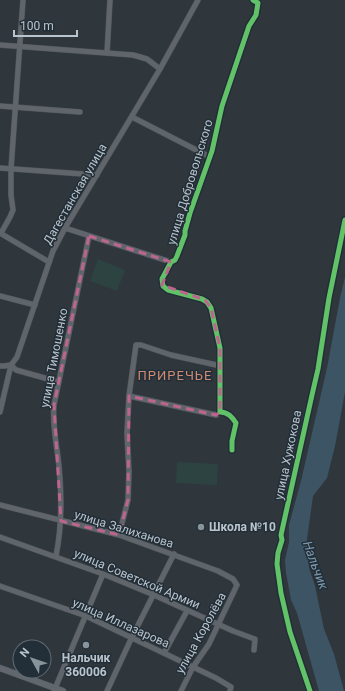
<svg xmlns="http://www.w3.org/2000/svg" width="345" height="691" viewBox="0 0 345 691" font-family="Roboto,sans-serif">
<rect width="100%" height="100%" fill="#2f373c"/>
<g fill="#2c4342">
<polygon points="98,259 125,270 117,291 90,281"/>
<polygon points="177,462 218,464 217,485 176,483"/>
</g>
<polygon fill="#3d5465" points="345,277 345,392 335,446 327,478 313,496 307,539 309,568 315,586 324,629 334,654 344,691 319,691 297,613 291,600 286,573 285,560 289,542 289,525 301,481 327,368 340,298"/>
<g fill="none" stroke-linecap="round" stroke-linejoin="round">
<g stroke="#4d5357" stroke-width="6">
<g id="minor">
<polyline points="0,45 133,55 147,59 160,69"/>
<polyline points="107,53 110,0"/>
<polyline points="0,106 80,112"/>
<polyline points="132,117 210,157"/>
<polyline points="0,168 97,175"/>
<polyline points="65,228 171,262"/>
<polyline points="0,233 49,262"/>
<polyline points="1,233 10,217 13,210 11,195 11,169 23,0"/>
<polyline points="0,296 35,305"/>
<polyline points="11,365 16,370 59,382"/>
<polyline points="0,366 4,366 11,365"/>
<polyline points="129,396 216,415 220,412"/>
<polyline points="0,412 11,365 17,357 53,251 65,228 160,69 198,0"/>
<path d="M232,450V441L236,423C232,417 228,412 220,412V348L211,308L207,302L202,299L168,290L163,286L162,279L171,262L175,260L177,256L185,235V231L190,213L212,151L222,106L249,26L256,15L258,3L253,0"/>
<polyline points="0,505 119,535 218,571 233,579 237,585 209,644 193,667 181,691"/>
<polyline points="119,535 128,500 129,472 127,433 129,396 136,345 141,345 171,355 221,366"/>
<polyline points="0,537 103,574 154,595 233,631 252,638 255,639 254,650"/>
<path d="M56,556C62,526 62,497 59,466C57,446 52,425 54,405L89,236"/>
<polyline points="0,586 86,616 216,678 231,687 230,691"/>
<polyline points="164,653 187,611"/>
<polyline points="54,691 103,574"/>
<polyline points="107,691 132,637 174,554"/>
<polyline points="310,691 290,632 281,593 277,564 278,553 282,540 281,535 312,395 318,369 329,298 345,220"/>
</g>
</g>
<g stroke="#4d5459" stroke-width="7">
<polyline id="major" points="0,668 63,691"/>
</g>
<use href="#minor" stroke="#5f656a" stroke-width="5"/>
<use href="#major" stroke="#61676c" stroke-width="6"/>
<g stroke="#222e38" stroke-width="8">
<g id="cycleway">
<path d="M232,450V441L236,423C232,417 228,412 220,412V348L211,308L207,302L202,299L168,290L163,286L162,279L171,262L175,260L177,256L185,235V231L190,213L212,151L222,106L249,26L256,15L258,3L253,0"/>
<polyline points="310,691 290,632 281,593 277,564 278,553 282,540 281,535 312,395 318,369 329,298 345,220"/>
</g>
</g>
<use href="#cycleway" stroke="#61c268" stroke-width="5"/>
</g>
<path fill="none" stroke="#be658e" stroke-width="3" stroke-dasharray="8 5" stroke-linejoin="round" d="M89,236L171,262L162,285L205,300L211,308L220,348V412L216,415L129,396L128,500L119,535L61,521L54,405Z"/>
<g fill="#89939a" stroke="#222e38" stroke-width="1.5">
<circle cx="201" cy="527" r="4"/>
<circle cx="86" cy="645" r="4"/>
</g>
<g text-anchor="middle" stroke-width="3" stroke-linejoin="round" paint-order="stroke">
<g font-size="12" fill="#bac4cc" stroke="#222e38">
<text transform="translate(190 182) rotate(-73)" y="4">улица Добровольского</text>
<text transform="translate(75 194) rotate(-60)" y="4">Дагестанская улица</text>
<text transform="translate(54 358) rotate(-79)" y="4">улица Тимошенко</text>
<text transform="translate(288 455) rotate(-78)" y="4">улица Хужокова</text>
<text transform="translate(124 529) rotate(17)" y="4">улица Залиханова</text>
<text transform="translate(137 579) rotate(23)" y="4">улица Советской Армии</text>
<text transform="translate(121 623) rotate(24)" y="4">улица Иллазарова</text>
<text transform="translate(201 633) rotate(-61)" y="4">улица Королёва</text>
</g>
<g font-size="12" font-weight="bold" fill="#bac4cc" stroke="#222e38" text-anchor="start">
<text x="209" y="531">Школа №10</text>
<text x="86" y="662" text-anchor="middle">Нальчик<tspan x="86" dy="14">360006</tspan></text>
</g>
<g font-size="13" letter-spacing="1" fill="#d18b70" stroke="#222e38">
<text x="175" y="380">ПРИРЕЧЬЕ</text>
</g>
<g font-size="13" font-style="italic" fill="#7d99ad" stroke="#222e38">
<text transform="translate(316 565) rotate(70)" y="5">Нальчик</text>
</g>
</g>
<g transform="translate(32 659) rotate(310)"><circle r="19" fill="#222e38" stroke="#5f6a73"/>
<path d="M0-3L7 15L0 10L-7 15Z" fill="#89939a"/>
<text y="-6" font-size="11" font-weight="bold" text-anchor="middle" fill="#bac4cc">N</text>
</g>
<path d="M14 30v6h63v-6" fill="none" stroke="#bac4cc" stroke-width="2"/>
<text x="20" y="30" font-size="12" fill="#bac4cc" stroke="#222e38" stroke-width="3" paint-order="stroke">100 m</text>
</svg>
